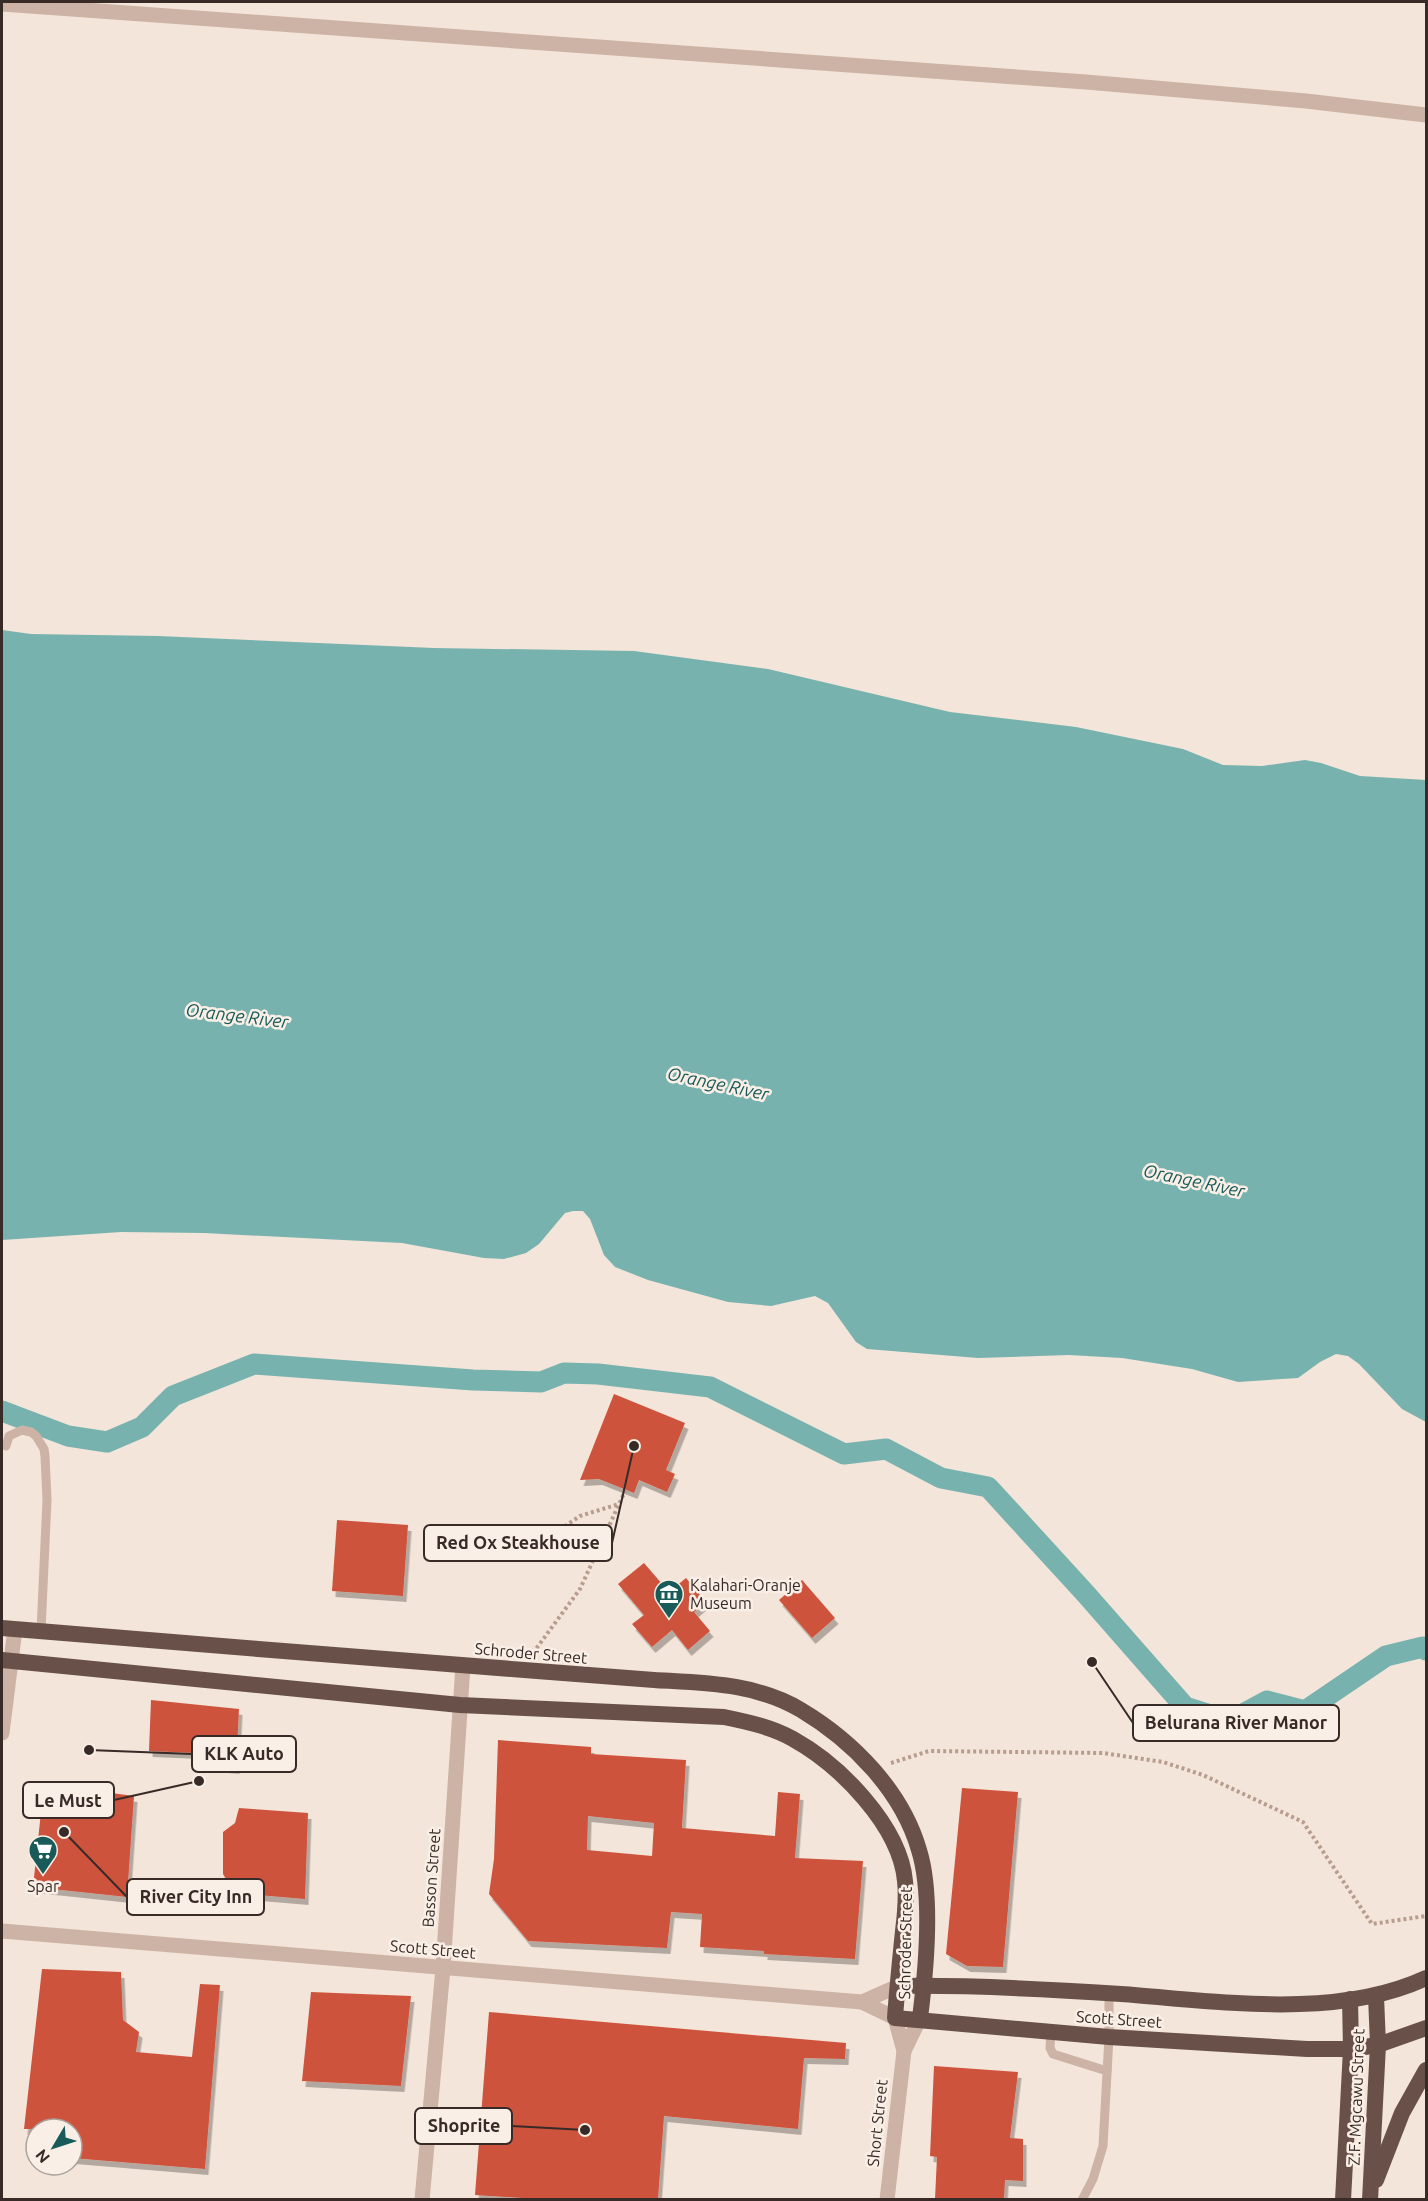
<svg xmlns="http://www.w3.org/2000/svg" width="1428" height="2201" viewBox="0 0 1428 2201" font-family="Ubuntu,sans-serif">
<defs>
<filter id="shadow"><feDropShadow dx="3.5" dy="6" stdDeviation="0" flood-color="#0004"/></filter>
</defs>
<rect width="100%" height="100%" fill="#f3e5d9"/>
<polygon fill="#77b2af" points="2,630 31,634 158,636 434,648 634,651 768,669 950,712 1076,727 1183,749 1223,765 1262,766 1305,760 1321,763 1360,776 1426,780 1426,1422 1402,1409 1359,1364 1348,1356 1336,1354 1320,1362 1298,1378 1238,1382 1192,1369 1122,1358 1069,1355 978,1358 867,1349 856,1342 828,1303 815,1296 771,1306 728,1302 648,1280 615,1267 604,1255 590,1219 583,1211 573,1211 565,1213 539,1244 526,1253 504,1259 484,1258 402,1243 204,1233 121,1232 2,1240"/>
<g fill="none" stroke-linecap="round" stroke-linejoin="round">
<polyline stroke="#77b2af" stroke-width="21" points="2,1411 68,1436 107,1442 142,1427 173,1396 254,1364 473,1380 541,1382 564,1373 598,1374 710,1387 844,1454 886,1449 941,1478 988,1487 1085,1593 1185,1707 1230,1721 1267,1701 1305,1711 1386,1656 1423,1647 1426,1650"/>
</g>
<g fill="#ce533d" fill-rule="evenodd" filter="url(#shadow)">
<polygon points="614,1394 685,1423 666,1470 675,1474 667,1492 639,1480 634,1493 599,1479 580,1480"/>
<polygon points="337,1520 408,1525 403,1596 332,1591"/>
<polygon points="644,1563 669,1592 686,1578 706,1602 694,1612 710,1631 688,1650 672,1630 652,1647 632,1624 644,1615 618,1584"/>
<polygon points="802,1580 835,1618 812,1638 779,1600"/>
<polygon points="151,1700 239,1709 236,1768 199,1765 197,1753 149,1751"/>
<path d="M498,1740L591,1747V1754L686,1760L682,1828L775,1836L778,1792L800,1794L795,1858L863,1861L855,1959L764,1954V1951L700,1947L702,1914L671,1912L667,1948L528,1941L489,1894L494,1859ZM588,1816L654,1823L652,1856L587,1850Z"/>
<polygon points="44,1784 134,1796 127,1897 33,1887"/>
<polygon points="962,1788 1018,1792 1003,1967 967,1966 946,1954"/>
<polygon points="239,1808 308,1813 305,1899 234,1893 223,1874 223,1832 235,1823"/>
<polygon points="42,1969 121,1972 123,2020 139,2032 136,2052 192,2057 200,1984 220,1985 205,2169 72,2158 72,2129 24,2129"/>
<polygon points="311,1992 411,1996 401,2086 302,2081"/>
<polygon points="489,2012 846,2043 845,2059 804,2058 798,2129 664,2116 658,2199 538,2199 475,2195"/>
<polygon points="934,2066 1018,2072 1010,2138 1023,2139 1023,2181 1005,2180 1004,2199 935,2199 937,2157 930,2156"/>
</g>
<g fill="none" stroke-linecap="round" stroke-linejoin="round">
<g stroke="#b89d8f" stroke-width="4" stroke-dasharray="3 3" stroke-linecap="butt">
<polyline points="515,1546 556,1549 562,1528 580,1516 619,1504"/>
<polyline points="533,1653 580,1589 626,1489"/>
<polyline points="891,1763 929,1751 1103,1753 1163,1762 1203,1775 1303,1822 1372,1924 1426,1916"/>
</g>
<g stroke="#ccb3a5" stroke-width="9">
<polyline points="6,1446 9,1436 22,1430 31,1432 36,1436 44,1449 45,1456 47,1500 41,1631"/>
<polyline points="1051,2031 1050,2048 1053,2054 1107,2071"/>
<polyline points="1082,2200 1093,2179 1103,2146 1109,2037 1109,1993"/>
</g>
<g stroke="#ccb3a5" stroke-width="15">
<polyline points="2,4 1086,82 1306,101 1426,115"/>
<polyline points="2,1733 15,1629"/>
<polyline points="2,1931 862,2002 895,2018 904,2051"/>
<polyline points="862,2002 898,1986"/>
<polyline points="422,2200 443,1968 463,1665"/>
<polyline points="887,2200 904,2051 920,2018"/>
</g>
<g stroke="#69514a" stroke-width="16">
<path d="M2,1628C180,1643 359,1657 537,1671C576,1674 615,1677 654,1680C704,1683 756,1683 801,1710C853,1741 902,1791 919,1850C933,1895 926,1971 920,2018"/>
<path d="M2,1660L460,1705L724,1717C748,1722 772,1727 793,1739C840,1765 900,1826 905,1881C907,1898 905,1915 903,1931C900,1960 897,1989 895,2018L1109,2037L1307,2049H1351L1378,2045L1426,2028"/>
<path d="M898,1986C972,1985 1047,1989 1121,1994C1218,2001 1335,2020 1426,1978"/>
<polyline points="1376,2180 1402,2113 1426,2070"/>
<polyline points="1343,2200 1351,2049 1350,1999"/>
<polyline points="1370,2200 1378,2045 1376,1996"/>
</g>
</g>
<defs>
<g id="museum-pin" transform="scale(1.5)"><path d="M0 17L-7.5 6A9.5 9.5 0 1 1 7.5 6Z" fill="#195b59" stroke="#faefe6"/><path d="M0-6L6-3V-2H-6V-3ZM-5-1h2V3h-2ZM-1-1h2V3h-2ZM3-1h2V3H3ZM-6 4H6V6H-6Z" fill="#fff"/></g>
<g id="supermarket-pin" transform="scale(1.5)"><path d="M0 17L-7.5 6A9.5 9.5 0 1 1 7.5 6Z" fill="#195b59" stroke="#faefe6"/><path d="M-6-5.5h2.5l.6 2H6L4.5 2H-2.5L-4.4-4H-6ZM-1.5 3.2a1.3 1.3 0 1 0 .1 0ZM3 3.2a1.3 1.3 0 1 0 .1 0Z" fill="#fff"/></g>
</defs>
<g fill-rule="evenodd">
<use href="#museum-pin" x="669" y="1594"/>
<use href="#supermarket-pin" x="43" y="1850"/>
</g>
<g text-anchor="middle" stroke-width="5" stroke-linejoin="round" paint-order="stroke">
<g font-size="16" fill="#372a27" stroke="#faefe6" text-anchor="start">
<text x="690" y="1591">Kalahari-Oranje<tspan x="690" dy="18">Museum</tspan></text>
<text x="43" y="1892" text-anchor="middle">Spar</text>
</g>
<g font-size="16" fill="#372a27" stroke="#faefe6">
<text transform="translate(531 1653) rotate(5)" y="6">Schroder Street</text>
<text transform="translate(431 1878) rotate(-86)" y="6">Basson Street</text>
<text transform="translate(905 1943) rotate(-89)" y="6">Schroder Street</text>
<text transform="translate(433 1949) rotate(5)" y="6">Scott Street</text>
<text transform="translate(1119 2019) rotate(4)" y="6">Scott Street</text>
<text transform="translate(1356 2097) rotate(-88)" y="6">Z.F. Mgcawu Street</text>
<text transform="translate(877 2123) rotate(-84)" y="6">Short Street</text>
</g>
<g font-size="18" font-style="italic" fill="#195b59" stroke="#faefe6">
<text transform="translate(237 1016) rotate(7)" y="6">Orange River</text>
<text transform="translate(718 1084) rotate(12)" y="6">Orange River</text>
<text transform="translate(1194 1181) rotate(12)" y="6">Orange River</text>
</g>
</g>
<path fill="none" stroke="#372a27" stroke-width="2" d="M634 1446L612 1543M1092 1662L1133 1723M89 1750L192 1754M199 1781L114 1800M64 1832L127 1897M585 2130L512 2126"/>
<g fill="#372a27" stroke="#faefe6" stroke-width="2">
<circle cx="634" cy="1446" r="6"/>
<circle cx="1092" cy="1662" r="6"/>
<circle cx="89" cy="1750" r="6"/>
<circle cx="199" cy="1781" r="6"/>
<circle cx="64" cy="1832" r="6"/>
<circle cx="585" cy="2130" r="6"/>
</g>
<g fill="#faefe6" stroke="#372a27" stroke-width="2">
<rect x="424" y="1525" width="188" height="36" rx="6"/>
<rect x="1133" y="1705" width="206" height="36" rx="6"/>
<rect x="192" y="1736" width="104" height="36" rx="6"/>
<rect x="23" y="1782" width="91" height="36" rx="6"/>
<rect x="127" y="1879" width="137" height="36" rx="6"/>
<rect x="415" y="2108" width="97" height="36" rx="6"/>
</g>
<g font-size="18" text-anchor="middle" font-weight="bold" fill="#372a27">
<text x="518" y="1549">Red Ox Steakhouse</text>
<text x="1236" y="1729">Belurana River Manor</text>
<text x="244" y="1760">KLK Auto</text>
<text x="68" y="1807">Le Must</text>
<text x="196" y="1903">River City Inn</text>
<text x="464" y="2132">Shoprite</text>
</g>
<rect width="1428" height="2201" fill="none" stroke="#372a27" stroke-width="6"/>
<g transform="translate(54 2147) rotate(231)"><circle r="28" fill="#faefe6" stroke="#aca09a" stroke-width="1.5"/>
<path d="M0-4.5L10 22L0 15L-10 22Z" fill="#195b59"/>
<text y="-9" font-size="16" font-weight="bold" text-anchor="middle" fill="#372a27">N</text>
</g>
</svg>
